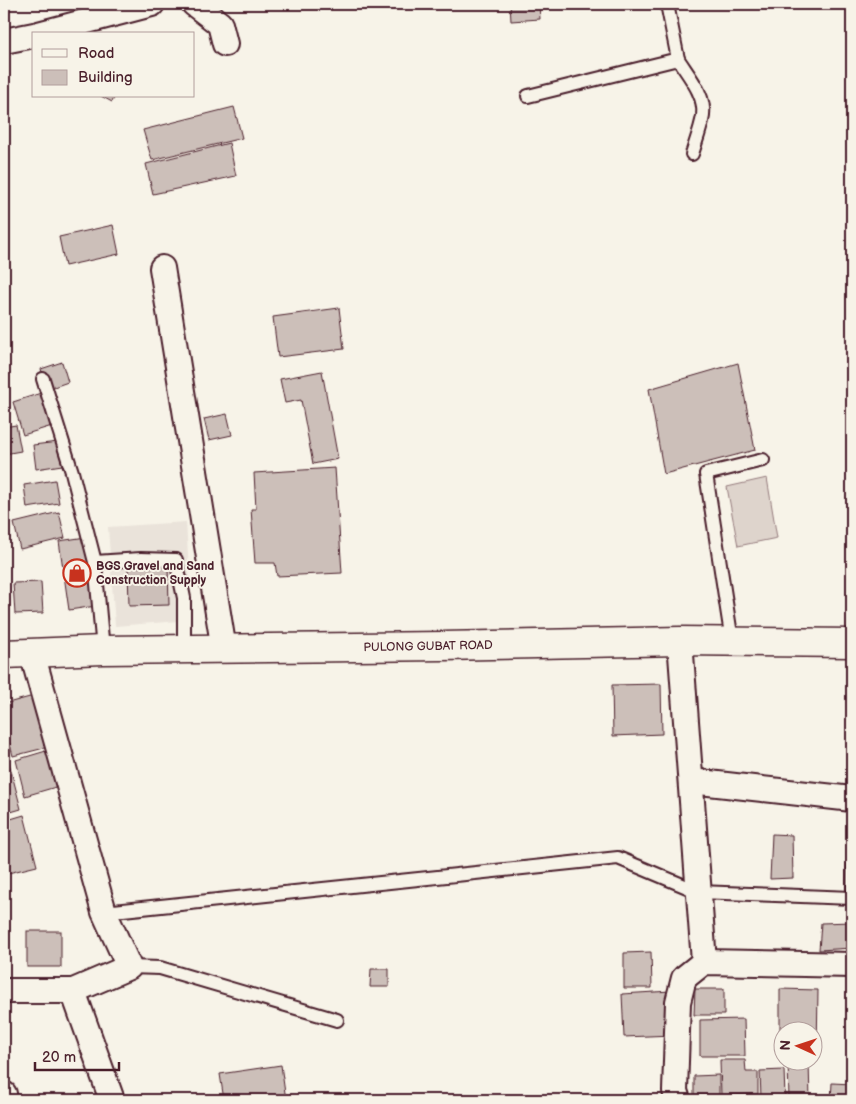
<svg xmlns="http://www.w3.org/2000/svg" width="856" height="1104" viewBox="0 0 856 1104" font-family="'Balsamiq Sans',sans-serif">
<rect width="100%" height="100%" fill="#f7f3e8"/>
<filter id="ink" filterUnits="userSpaceOnUse"><feTurbulence type="fractalNoise" baseFrequency=".02" numOctaves="2"/><feDisplacementMap in="SourceGraphic" scale="10" xChannelSelector="R" yChannelSelector="G"/><feConvolveMatrix kernelMatrix="1 2 1 2 8 2 1 2 1" color-interpolation-filters="sRGB"/></filter>
<g filter="url(#ink)">
<polygon fill="#eae3da" points="186,522 192,620 115,626 108,527"/>
<polygon fill="#ded4cc" stroke="#947a7c" points="767,478 777,538 738,546 727,487"/>
<g fill="#ccbfb9" stroke="#4a1f2b">
<polygon points="510,4 539,4 540,19 511,21"/>
<polygon points="101,96 115,96 112,102"/>
<polygon points="234,107 242,138 152,160 143,130"/>
<polygon points="229,143 236,176 153,194 146,164"/>
<polygon points="113,225 119,254 65,266 59,237"/>
<polygon points="339,308 344,349 278,357 273,317"/>
<polygon points="62,362 68,382 48,389 41,369"/>
<polygon points="738,363 755,450 664,474 649,389"/>
<polygon points="322,371 338,459 313,464 301,400 285,403 280,379"/>
<polygon points="41,393 52,426 23,435 13,402"/>
<polygon points="227,414 232,435 209,440 204,419"/>
<polygon points="16,425 21,451 4,454 4,427"/>
<polygon points="58,442 62,465 36,469 33,445"/>
<polygon points="335,468 342,573 277,576 275,563 255,563 251,509 256,509 254,473"/>
<polygon points="55,480 59,503 27,508 24,485"/>
<polygon points="59,512 65,538 20,549 14,523"/>
<polygon points="86,537 96,606 69,610 59,541"/>
<polygon points="168,566 169,605 129,606 128,567"/>
<polygon points="41,582 43,613 15,614 13,583"/>
<polygon points="661,684 662,734 613,736 612,685"/>
<polygon points="41,694 56,745 13,756 4,721 4,704"/>
<polygon points="850,702 852,703 852,760"/>
<polygon points="56,748 66,784 25,796 16,760"/>
<polygon points="8,759 21,809 4,814 4,760"/>
<polygon points="24,815 37,866 4,874 4,821"/>
<polygon points="848,823 852,823 852,892 846,893"/>
<polygon points="772,834 792,835 793,878 770,879"/>
<polygon points="852,922 852,948 819,950 821,923"/>
<rect x="27" y="931" width="34" height="36"/>
<polygon points="4,938 7,981 4,981"/>
<polygon points="651,952 652,988 624,988 624,953"/>
<polygon points="371,969 389,969 389,987 370,987"/>
<polygon points="695,989 724,989 724,1015 694,1015"/>
<polygon points="780,989 818,990 817,1052 814,1052 814,1032 784,1032 784,1052 780,1051"/>
<polygon points="671,991 673,1035 624,1037 622,994"/>
<polygon points="744,1019 745,1056 700,1056 700,1020"/>
<polygon points="720,1060 745,1060 746,1072 758,1072 758,1094 721,1095"/>
<polygon points="788,1062 809,1062 810,1100 789,1100"/>
<polygon points="281,1065 286,1100 224,1100 220,1074"/>
<polygon points="784,1070 785,1097 761,1098 760,1071"/>
<polygon points="719,1075 719,1095 694,1095 694,1076"/>
<polygon points="832,1083 852,1084 852,1100 831,1100"/>
</g>
<g fill="none" stroke-linecap="round" stroke-linejoin="round">
<g stroke="#4a1f2b" stroke-width="16">
<g id="service">
<path d="M678,59C688,75 706,95 703,116C701,128 696,141 692,154"/>
<polyline points="528,96 678,59 667,4"/>
<polyline points="43,379 72,472 95,562 103,650"/>
<polyline points="95,562 141,559 176,560 184,598 184,649"/>
<polyline points="732,641 706,474 763,460"/>
<polyline points="104,912 618,858 699,892 852,898"/>
<polyline points="129,967 160,968 337,1020"/>
</g>
</g>
<g stroke="#4a1f2b" stroke-width="28">
<g id="minor">
<polyline points="194,4 220,24 225,44"/>
<polyline points="38,34 152,4"/>
<polyline points="4,41 34,35"/>
<polyline points="162,268 224,650"/>
<polyline points="680,641 704,962"/>
<polyline points="691,781 852,799"/>
<polyline points="4,991 73,991 129,967 104,912 32,653"/>
<polyline points="73,991 112,1100"/>
<polyline points="4,1094 5,1100"/>
<polyline points="678,1100 675,1091 678,1002 684,978 704,962 852,965"/>
</g>
</g>
<g stroke="#4a1f2b" stroke-width="31">
<polyline id="secondary" points="4,654 103,650 443,646 680,641 852,643"/>
</g>
<use href="#service" stroke="#f7f3e8" stroke-width="12"/>
<use href="#minor" stroke="#f7f3e8" stroke-width="24"/>
<use href="#secondary" stroke="#f7f3e8" stroke-width="28"/>
</g>
</g>
<defs>
<g id="shop-ring" transform="scale(1.4375)"><circle r="9.5" fill="#f7f3e8" stroke="#c8321e" stroke-width="1.5"/><path d="M-5-2.5h2.3a2.7 3.5 0 0 1 5.4 0H5L5.5 6h-11ZM-1.5-2.5h3a1.5 2.3 0 0 0-3 0Z" fill="#c8321e"/></g>
</defs>
<g fill-rule="evenodd">
<use href="#shop-ring" x="77" y="573"/>
</g>
<g text-anchor="middle" stroke-width="4" stroke-linejoin="round" paint-order="stroke">
<g font-size="12" font-weight="bold" fill="#4a1f2b" stroke="#f7f3e8" text-anchor="start">
<text x="96" y="570">BGS Gravel and Sand<tspan x="96" dy="14">Construction Supply</tspan></text>
</g>
<g font-size="12" fill="#4a1f2b" stroke="#f7f3e8">
<text transform="translate(428 646) rotate(-1)" y="4">PULONG GUBAT ROAD</text>
</g>
</g>
<rect width="856" height="1104" fill="none" stroke="#f7f3e8" stroke-width="20"/>
<rect x="10" y="10" width="836" height="1084" fill="none" stroke="#4a1f2b" stroke-width="2" filter="url(#ink)"/>
<rect x="32" y="32" width="162" height="65" fill="#f7f3e8" stroke="#b29e9c"/>
<rect x="42" y="49" width="25" height="8" fill="#f7f3e8" stroke="#b29e9c"/>
<text x="78" y="58" font-size="15" fill="#4a1f2b">Road</text>
<rect x="42" y="70" width="25" height="15" fill="#ccbfb9" stroke="#b29e9c"/>
<text x="78" y="82" font-size="15" fill="#4a1f2b">Building</text>
<g transform="translate(798 1046) rotate(273)"><circle r="24" fill="#f7f3e8" stroke="#b29e9c"/>
<path d="M0-4L9 19L0 12L-9 19Z" fill="#c8321e"/>
<text y="-8" font-size="14" font-weight="bold" text-anchor="middle" fill="#4a1f2b">N</text>
</g>
<path d="M35 1062v8h84v-8" fill="none" stroke="#4a1f2b" stroke-width="2.5"/>
<text x="42" y="1062" font-size="15" fill="#4a1f2b" stroke="#f7f3e8" stroke-width="4" paint-order="stroke">20 m</text>
</svg>
